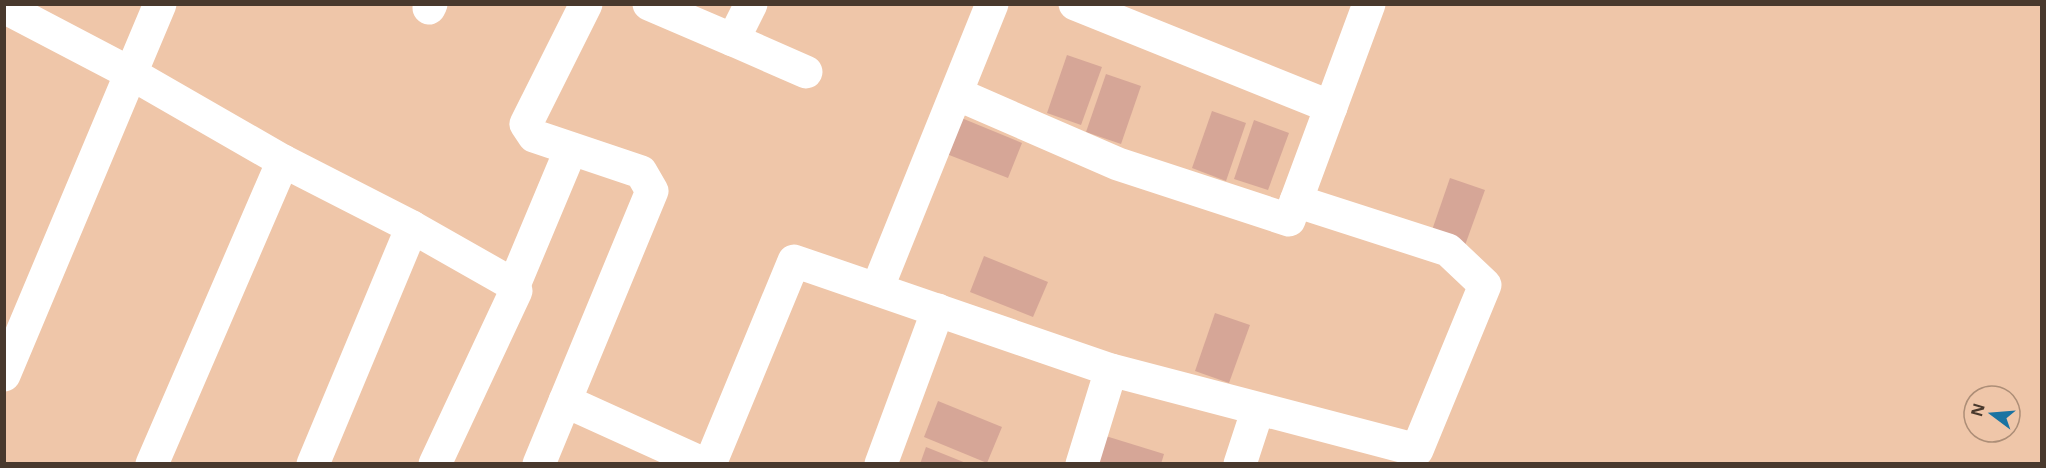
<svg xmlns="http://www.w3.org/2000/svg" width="2046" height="468" viewBox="0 0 2046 468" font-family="'Noto Sans',sans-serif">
<rect width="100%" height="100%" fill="#efc6a9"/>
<g fill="#d6a697">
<polygon points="1067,55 1102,67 1081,125 1047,113"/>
<polygon points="1106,74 1141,86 1121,144 1086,132"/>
<polygon points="1212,111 1246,123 1226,181 1192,168"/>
<polygon points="959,117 1022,143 1008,178 944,153"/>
<polygon points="1254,120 1289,133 1268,190 1234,179"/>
<polygon points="1450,178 1485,190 1464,248 1430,236"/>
<polygon points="984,256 1048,282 1033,317 970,292"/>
<polygon points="1215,313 1250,325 1229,383 1195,371"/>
<polygon points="938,401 1002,427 987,463 924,437"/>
<polygon points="1096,433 1164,454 1161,464 1095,464"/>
<polygon points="926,447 966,463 966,464 920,464"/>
</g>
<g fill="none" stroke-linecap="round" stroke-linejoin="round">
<g stroke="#fff" stroke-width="33">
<polyline points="649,4 733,40 751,4"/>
<polyline points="1075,4 1331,107"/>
<polyline points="4,7 130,73 283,161 412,227 514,285 516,291 435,464"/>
<polyline points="429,8 431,4"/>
<polyline points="733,40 806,72"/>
<polyline points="957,94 1118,164 1289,220 1369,4"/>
<polyline points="514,285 571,149"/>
<polyline points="877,289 992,4"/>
<polyline points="1111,370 1417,450 1485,285 1448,250 1296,201"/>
<polyline points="4,375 160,4"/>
<polyline points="565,401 652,191 641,172 534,136 526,124 586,4"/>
<polyline points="152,464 283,161"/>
<polyline points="313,464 412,227"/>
<polyline points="539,464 565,401 704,464"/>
<polyline points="710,464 794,261 1111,370 1082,464"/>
<polyline points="881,464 938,310"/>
<polyline points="1240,464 1258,409"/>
</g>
</g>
<rect width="2046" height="468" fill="none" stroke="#49392d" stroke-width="12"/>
<g transform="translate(1992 414) rotate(286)"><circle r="28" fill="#efc6a9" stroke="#ad8e77" stroke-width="1.5"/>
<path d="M0-4.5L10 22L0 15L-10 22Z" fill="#1a73a2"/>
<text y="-9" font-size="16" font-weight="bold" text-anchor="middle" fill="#49392d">N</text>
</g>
</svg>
